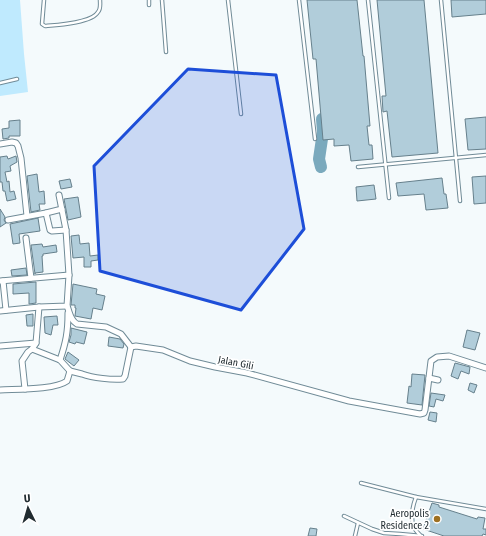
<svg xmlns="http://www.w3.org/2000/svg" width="486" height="536" viewBox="0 0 486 536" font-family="'Fira Sans Condensed',sans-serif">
<rect width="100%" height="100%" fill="#f4fafc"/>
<polygon fill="#bfeafe" points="0,0 20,0 24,54 28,92 0,96"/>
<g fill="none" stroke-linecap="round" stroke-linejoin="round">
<polyline stroke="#7aa9bd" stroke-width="12" points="321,167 319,159 323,132 322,119"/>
</g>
<g fill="#b1cdda" stroke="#66808c">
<polygon points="307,0 357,0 363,56 364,56 370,126 367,126 369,145 372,145 373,159 351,161 349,145 334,146 334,139 323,140 316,59 313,59"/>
<polygon points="377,0 424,0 438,153 392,157 387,111 383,112 382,96 386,96"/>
<polygon points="451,0 486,0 486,14 452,17"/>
<polygon points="486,117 486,149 468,150 465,119"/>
<polygon points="20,120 20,136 9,136 9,138 3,139 2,129 9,128 9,121"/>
<polygon points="7,156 8,159 16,156 17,162 10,166 11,171 5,172 7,182 9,181 10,192 14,191 16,199 7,201 5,191 3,191 2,182 0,182 0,157"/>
<polygon points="37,174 39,192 44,191 45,204 39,204 40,210 31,212 27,176"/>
<polygon points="486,176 486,203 474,204 472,177"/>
<polygon points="442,178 444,194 446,194 448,208 426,210 424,194 398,196 396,183"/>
<polygon points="70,179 72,187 61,189 59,181"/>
<polygon points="374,185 376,199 357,201 356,187"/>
<polygon points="78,197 81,217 68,220 64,199"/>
<polygon points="0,209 5,217 4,220 6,223 0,227"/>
<polygon points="38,218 40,231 19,234 20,243 13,244 10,224"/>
<polygon points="79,235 80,244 89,243 90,256 98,255 98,260 91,261 91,267 84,267 84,257 73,258 71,236"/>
<polygon points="42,244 43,247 56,245 57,252 43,254 43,256 42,256 43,272 35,273 35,274 31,245"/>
<polygon points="26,268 27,275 12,276 11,270"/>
<polygon points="36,282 36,303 29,304 29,293 13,294 13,284"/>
<polygon points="73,284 97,289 96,294 105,296 102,310 93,308 91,319 75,316 76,308 75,308 75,305 71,305"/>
<polygon points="33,314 33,326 27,326 26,315"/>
<polygon points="57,316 58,325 53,325 51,335 45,333 44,317"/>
<polygon points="71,328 87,332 84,344 76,342 75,344 69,342 71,335"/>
<polygon points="467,330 480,333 475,350 463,347"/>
<polygon points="109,337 120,339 124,344 123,348 108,346"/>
<polygon points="68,352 79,360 74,366 65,359"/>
<polygon points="455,363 470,367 469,374 461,371 458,379 451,376"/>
<polygon points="412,374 425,375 422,405 407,403 409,386 411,387"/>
<polygon points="470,383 477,385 474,393 468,390"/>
<polygon points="431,393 445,395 443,401 436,399 434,407 429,406"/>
<polygon points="430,412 437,413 436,422 428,420"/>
<polygon points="432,503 439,505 439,507 477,519 478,517 485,518 483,529 486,529 486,535 483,534 482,536 444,536 423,529"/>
<polygon points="310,528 317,529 316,536 308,536"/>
</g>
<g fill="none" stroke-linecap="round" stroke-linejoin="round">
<g stroke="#708b97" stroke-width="4.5">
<g id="lane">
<path d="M44,0L42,24L45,26C57,25 92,23 98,12C101,9 100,4 100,0"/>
<polyline points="149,0 149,5"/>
<polyline points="162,0 166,52"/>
<polyline points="228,0 241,114"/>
<polyline points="299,0 315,139"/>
<polyline points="368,0 389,198"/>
<polyline points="441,0 460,201"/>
<polyline points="0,83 17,79"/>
<polyline points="358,167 486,155"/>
<polyline points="361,483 416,497"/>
<polyline points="344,516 372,529 384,533 400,534 422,536"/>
<path d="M420,535C418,533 415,530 414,527C410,518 413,505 416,497L486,509"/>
<polyline points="355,536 358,523"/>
</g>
</g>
<g stroke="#708b97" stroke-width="7">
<g id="street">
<polyline points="0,144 12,142 16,143 18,146 21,158 27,216"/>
<polyline points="46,213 50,230 52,231 66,230"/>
<polyline points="8,220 46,213 62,209"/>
<polyline points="26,238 31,278"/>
<polyline points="0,281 69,275"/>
<polyline points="3,281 6,310"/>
<path d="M67,306C70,313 70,320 77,324L106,327L121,334L131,347"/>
<polyline points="0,311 39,307 67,306 69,275 66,230 59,195"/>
<polyline points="0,346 36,343"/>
<polyline points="131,347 136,346 163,350 190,361 215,367 247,373 349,401 420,414 424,413 425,410 431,361 437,357 449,356 486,368"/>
<polyline points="32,349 60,360 70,371"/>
<path d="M60,360C66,342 68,332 68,313"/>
<path d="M70,371C74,372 78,373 82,374C93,378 112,380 123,379L125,376L131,347"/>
<polyline points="429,378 438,380"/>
<polyline points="25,389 22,361 28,352 32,349 36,343 39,307"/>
<path d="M0,390C16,389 55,390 67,381L70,371"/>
</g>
</g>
<use href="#lane" stroke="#fff" stroke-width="2.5"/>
<use href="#street" stroke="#fff" stroke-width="5"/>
</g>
<path fill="#1d4ed8" fill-opacity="0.2" stroke="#1d4ed8" stroke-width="3" stroke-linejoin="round" d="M188,69L276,75L304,229L241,310L100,271L94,166Z"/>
<circle fill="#9e7122" stroke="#fff" stroke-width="1.5" cx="437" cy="519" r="4"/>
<g text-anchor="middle" stroke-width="3.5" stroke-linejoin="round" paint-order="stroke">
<g font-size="10" fill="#202b30" stroke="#fff">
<text transform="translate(236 362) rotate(11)" y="4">Jalan Gili</text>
</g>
<g font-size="10" fill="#202b30" stroke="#fff" text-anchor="end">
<text x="429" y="517">Aeropolis<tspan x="429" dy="12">Residence 2</tspan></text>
</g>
</g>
<g transform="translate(28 508) rotate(355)" stroke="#ffffff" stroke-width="3" paint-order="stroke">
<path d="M0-3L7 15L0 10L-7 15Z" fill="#202b30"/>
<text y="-6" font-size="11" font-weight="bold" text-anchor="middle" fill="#202b30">U</text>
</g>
</svg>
